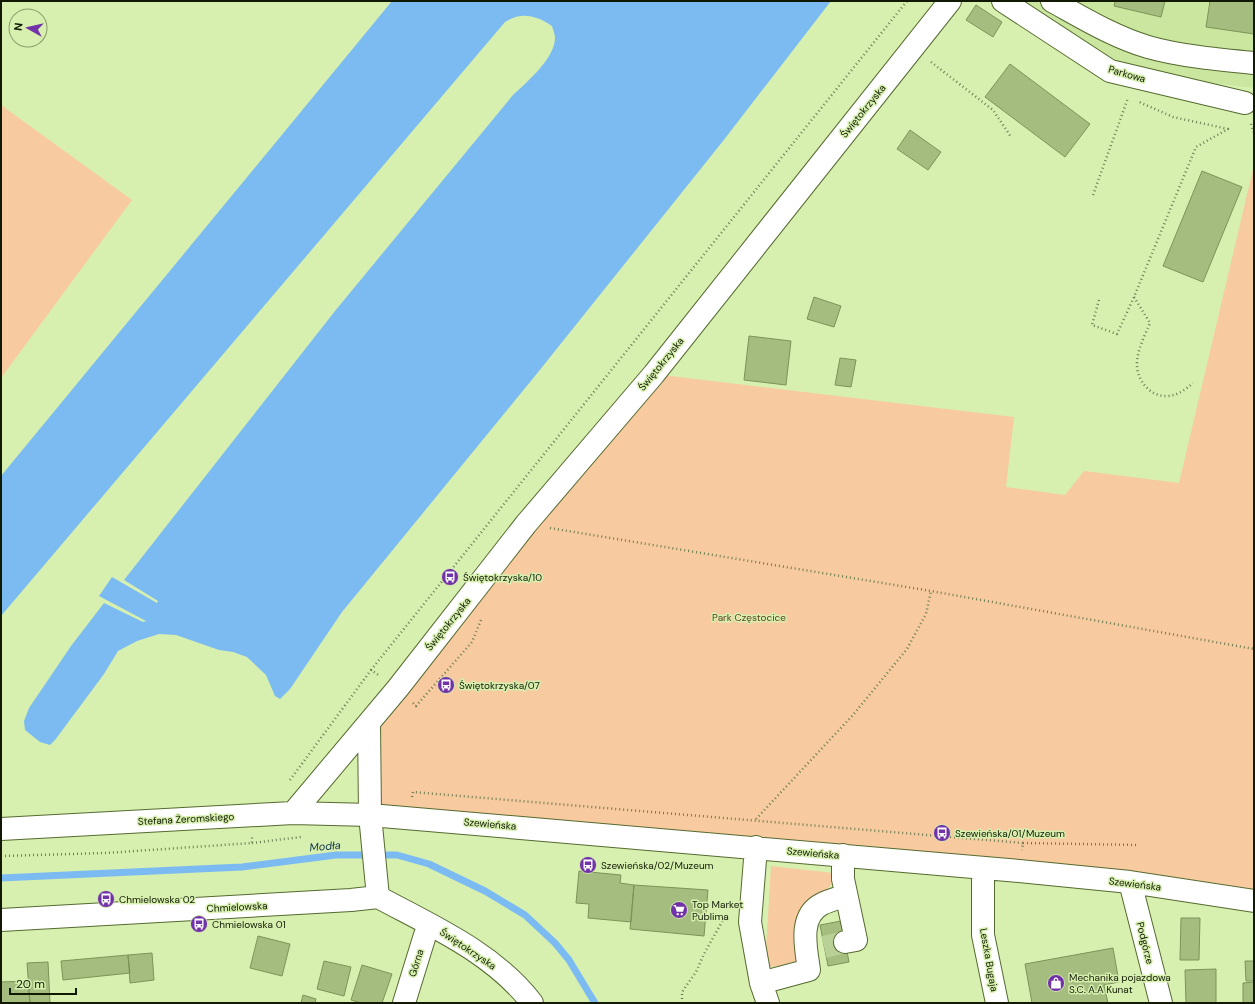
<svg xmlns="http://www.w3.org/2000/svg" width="1255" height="1004" font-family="'DM Sans',sans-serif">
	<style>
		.built { fill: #cae69f }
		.green { fill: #f7ca9f }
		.water { fill: #7bbbf2 }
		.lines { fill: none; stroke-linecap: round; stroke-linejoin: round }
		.stream { stroke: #7bbbf2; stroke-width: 7 }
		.building { fill: #a5bd7f; stroke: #7d9458 }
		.minor-tunnel { stroke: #b9d096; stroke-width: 22; stroke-dasharray: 22 11; stroke-linecap: butt }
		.minor-casing { stroke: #556a2f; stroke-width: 24 }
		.path { stroke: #6d7d53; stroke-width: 2.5; stroke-dasharray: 1 3; stroke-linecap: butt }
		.minor { stroke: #fff; stroke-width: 22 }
		.labels { text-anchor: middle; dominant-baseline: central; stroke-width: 3; stroke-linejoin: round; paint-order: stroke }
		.street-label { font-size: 10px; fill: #111902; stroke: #d7f0b0 }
		.poi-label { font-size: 10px; fill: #111902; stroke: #d7f0b0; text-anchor: start }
		.park-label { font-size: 10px; fill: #604121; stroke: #d7f0b0 }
		.water-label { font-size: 11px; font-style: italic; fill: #10334f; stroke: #d7f0b0 }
	</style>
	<rect width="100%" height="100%" fill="#d7f0b0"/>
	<path class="built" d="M1022,1H1254V88L1157,77L1123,66Z"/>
	<path class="green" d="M1,105L132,200L1,378Z
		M1254,165V901L370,815L369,725L654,374L1014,417L1006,487L1065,495L1084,471L1179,483Z
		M771,866L833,873C833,901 808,888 800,913C796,927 797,950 797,964L770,967L766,948Z"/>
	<path class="water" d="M392,1H831L723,141L535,376L342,612L290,689L280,699L275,696L266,675L247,657L233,652L219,650L176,635L159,634L137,641L118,651L104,674L55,740L50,745L40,742L25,730L24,721L29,708L71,646L104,603L143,622L146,621L99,596L112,577L157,603L158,601L124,580L335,311L513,95C527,82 555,58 555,38C555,34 553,30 552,26C537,16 522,11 505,22L1,616V476Z"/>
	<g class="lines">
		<path class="stream" d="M1,878L242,867L336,855H397L429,864L485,891L525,915L555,943L569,960L595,1003"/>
	</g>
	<path class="building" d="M1115,1H1165L1161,17L1114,6Z
		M1210,1H1254V34L1206,27Z
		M976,5L1002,22L993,37L966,20Z
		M1010,64L1090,124L1065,157L985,97Z
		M910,130L941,152L928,170L897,149Z
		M1202,171L1242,187L1203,282L1163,266Z
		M814,297L841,306L834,327L807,319Z
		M749,336L791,341L786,385L744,380Z
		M840,358L856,360L851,387L835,385Z
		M579,871L621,875L620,883L634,885L631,922L588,918L589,904L576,903Z
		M634,885L708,890L704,936L630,929Z
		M1181,918H1200L1199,960H1180Z
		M841,921L849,962L828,966L820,925Z
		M258,936L290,944L282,976L250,968Z
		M1113,948L1119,982L1104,985L1108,1003H1032L1025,964Z
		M152,953L154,980L130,983L128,955Z
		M128,955L130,973L63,980L61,961Z
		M324,961L351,967L344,996L317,989Z
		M1245,961H1254V981H1246Z
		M48,962L50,1003H30L27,963Z
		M362,965L392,974L382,1003H361L351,1000Z
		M1216,969V1003H1186L1185,970Z
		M28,981L30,1003H1V982Z
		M1254,982V1003H1243V983Z
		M303,995L316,999L315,1003H301Z"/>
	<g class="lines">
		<path class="minor-tunnel" d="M824,947L845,942"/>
		<g class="minor-casing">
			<path id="minor" d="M1003,1L1110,71L1245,103
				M1052,1C1083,18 1114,37 1148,47C1179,56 1222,60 1254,63
				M369,724L370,815L378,897
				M293,813L398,688L526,524L654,374L950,1
				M1,829L293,813L370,815L1019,871L1130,882L1254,901
				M756,847L750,922L761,983L768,1003
				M843,855V879L856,940L845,942
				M983,869V935L997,1003
				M1130,882L1161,1003
				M378,897C432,926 494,953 532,1003
				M1,920L351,900L378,897
				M761,983L809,970C806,948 798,916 822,904C830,900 839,898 846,895
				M404,1003L425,935L431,925"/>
		</g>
		<path class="path" d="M931,62L993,110L1011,137
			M1251,124L1254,133
			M1093,195L1128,98
			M1134,297L1150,323C1145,335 1138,348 1137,362C1136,378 1148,396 1166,396C1177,396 1185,390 1193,383
			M1099,300L1092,325L1117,334L1134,297L1196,147L1228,129L1173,117L1137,101
			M550,528L931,591L1254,649
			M371,670L907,1
			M413,703L416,706L472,642L481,620
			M290,780L371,670L380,676
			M412,797L413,792L1023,843L1022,850
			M756,819L853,715L907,649L926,614L931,591
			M252,843L301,837
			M1023,843L1138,845
			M1,856L106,853L252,843V837
			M682,1003V992L696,972L704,954L723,920"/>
		<use href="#minor" class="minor"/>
	</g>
	<defs>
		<g id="bus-disc" transform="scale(0.9)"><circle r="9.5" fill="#7333a8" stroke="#d7f0b0"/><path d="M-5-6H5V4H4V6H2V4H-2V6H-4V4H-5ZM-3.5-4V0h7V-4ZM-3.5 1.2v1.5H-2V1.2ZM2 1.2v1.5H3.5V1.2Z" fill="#fff"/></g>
		<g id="supermarket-disc" transform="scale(0.9)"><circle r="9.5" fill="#7333a8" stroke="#d7f0b0"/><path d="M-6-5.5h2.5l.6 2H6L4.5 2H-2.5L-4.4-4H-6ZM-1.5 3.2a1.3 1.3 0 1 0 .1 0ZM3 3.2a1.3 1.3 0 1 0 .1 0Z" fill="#fff"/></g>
		<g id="shop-disc" transform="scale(0.9)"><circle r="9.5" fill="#7333a8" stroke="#d7f0b0"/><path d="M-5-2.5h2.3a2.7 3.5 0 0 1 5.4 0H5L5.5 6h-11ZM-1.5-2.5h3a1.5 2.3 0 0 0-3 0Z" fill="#fff"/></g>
	</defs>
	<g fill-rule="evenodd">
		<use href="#bus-disc" x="450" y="577"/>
		<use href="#bus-disc" x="446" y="685"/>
		<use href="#bus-disc" x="942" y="833"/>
		<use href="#bus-disc" x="588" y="865"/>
		<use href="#bus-disc" x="106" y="899"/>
		<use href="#supermarket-disc" x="679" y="910"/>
		<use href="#bus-disc" x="199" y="924"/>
		<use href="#shop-disc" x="1056" y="983"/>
	</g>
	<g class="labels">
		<g class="street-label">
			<text transform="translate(1127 74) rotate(16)">Parkowa</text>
			<text transform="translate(863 111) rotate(-51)">Świętokrzyska</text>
			<text transform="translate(661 364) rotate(-51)">Świętokrzyska</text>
			<text transform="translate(448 624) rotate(-51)">Świętokrzyska</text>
			<text transform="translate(186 819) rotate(-3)">Stefana Żeromskiego</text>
			<text transform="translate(490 824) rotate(5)">Szewieńska</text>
			<text transform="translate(813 853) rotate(5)">Szewieńska</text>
			<text transform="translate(1135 884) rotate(7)">Szewieńska</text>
			<text transform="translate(237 907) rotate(-3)">Chmielowska</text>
			<text transform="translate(1145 943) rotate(76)">Podgórze</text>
			<text transform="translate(468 949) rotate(34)">Świętokrzyska</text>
			<text transform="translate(989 960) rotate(80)">Leszka Bugaja</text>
			<text transform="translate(416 963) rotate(-73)">Górna</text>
		</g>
		<g class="poi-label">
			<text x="463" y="577">Świętokrzyska/10</text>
			<text x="459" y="685">Świętokrzyska/07</text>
			<text x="955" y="833">Szewieńska/01/Muzeum</text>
			<text x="601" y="865">Szewieńska/02/Muzeum</text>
			<text x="119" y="899">Chmielowska 02</text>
			<text x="692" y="904">Top Market<tspan x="692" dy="12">Publima</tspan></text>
			<text x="212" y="924">Chmielowska 01</text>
			<text x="1069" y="977">Mechanika pojazdowa<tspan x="1069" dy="12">S.C. A.A Kunat</tspan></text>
		</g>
		<g class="park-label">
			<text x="749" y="617">Park Częstocice</text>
		</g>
		<g class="water-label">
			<text transform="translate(325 846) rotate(-5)">Modła</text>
		</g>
	</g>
	<rect width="1255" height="1004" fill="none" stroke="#111902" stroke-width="4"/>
	<g transform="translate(28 28) rotate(278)"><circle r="19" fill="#d7f0b0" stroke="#889a6a"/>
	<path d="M0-3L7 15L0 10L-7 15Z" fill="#7333a8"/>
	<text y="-6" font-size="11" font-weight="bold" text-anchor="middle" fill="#111902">N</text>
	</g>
	<path d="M10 988v6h66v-6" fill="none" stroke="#111902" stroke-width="2"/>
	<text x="16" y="988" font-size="12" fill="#111902" stroke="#d7f0b0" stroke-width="3" paint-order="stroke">20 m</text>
</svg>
